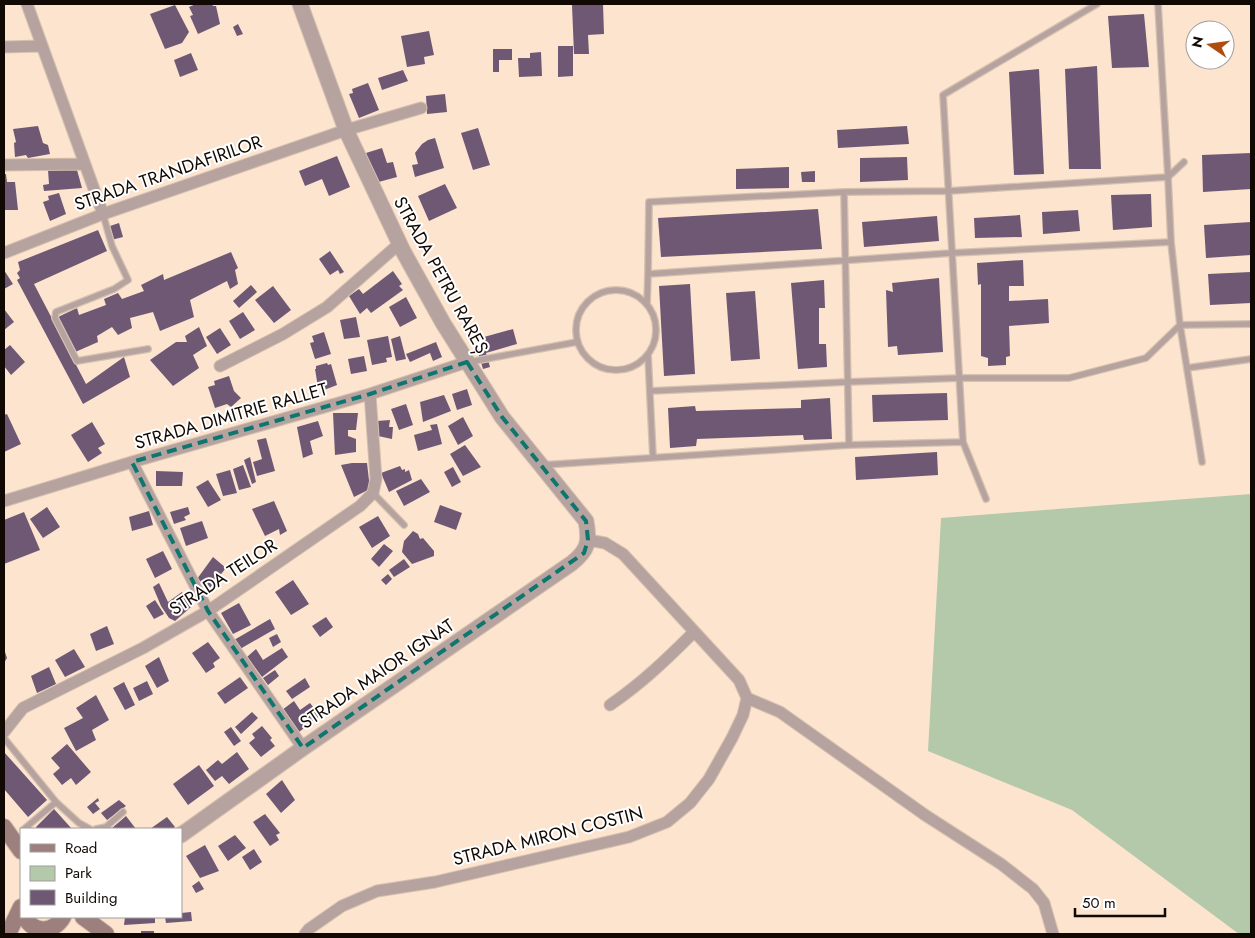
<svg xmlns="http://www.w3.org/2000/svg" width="1255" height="938" font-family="Jost,sans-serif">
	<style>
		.green { fill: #b4c8aa }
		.building { fill: #6e5874 }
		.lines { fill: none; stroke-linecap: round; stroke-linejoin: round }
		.service-casing { stroke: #d6c1af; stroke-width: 8 }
		.minor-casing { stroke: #d6c1af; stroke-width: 13 }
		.tertiary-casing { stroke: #d6c1af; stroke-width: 17 }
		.secondary-casing { stroke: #d6c1af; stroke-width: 18 }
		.service { stroke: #b6a3a0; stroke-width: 5.5 }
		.minor { stroke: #b6a3a0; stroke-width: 11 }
		.tertiary { stroke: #b6a3a0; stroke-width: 15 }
		.secondary { stroke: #9d807d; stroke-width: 16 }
		.marked { fill: none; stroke: #0f766e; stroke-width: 4; stroke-dasharray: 10 6; stroke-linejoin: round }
		.labels { text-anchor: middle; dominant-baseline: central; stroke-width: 4; stroke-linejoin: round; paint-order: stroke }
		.street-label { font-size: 18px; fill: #110a04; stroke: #fff }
	</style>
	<rect width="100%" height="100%" fill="#fce4cf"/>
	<path class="green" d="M1251,494V934H1239L1072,810L928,751L941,518Z"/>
	<path class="building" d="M196,4H212L213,6H216L220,24L198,34L190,16L193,15L189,7Z
		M603,4L604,34L588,35L589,54H574L572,5Z
		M175,5L189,32L182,43L165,49L150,14Z
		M1144,14L1149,67L1112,68L1108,16Z
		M238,24L243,34L237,36L233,27Z
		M429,31L434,55L424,57L425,64L407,67L401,36Z
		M558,46H573V76L558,77Z
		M493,49H512V60H499V72H493Z
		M541,52L542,76L519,77L518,58H530V53Z
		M191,53L198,70L180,77L174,60Z
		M1097,66L1101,169H1069L1065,69Z
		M1039,69L1044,174L1014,175L1009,72Z
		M403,70L408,81L382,90L378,78Z
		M368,83L379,110L359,118L349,94L353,93L352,89Z
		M445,94L447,112L427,114L426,96Z
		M38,126L43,143L48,145L50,154L28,158L26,155L15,157L14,143L16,142L13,129Z
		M907,126L909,144L838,148L837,130Z
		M478,128L490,165L473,170L461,133Z
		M435,138L444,168L415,177L412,165L418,164L415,153L422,144L428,140Z
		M382,148L387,163L393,162L397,177L375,183L366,153Z
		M1251,153V189L1203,192L1202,155Z
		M337,156L350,187L329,196L322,179L305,186L299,171Z
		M907,157L908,180L860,182V158Z
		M789,167V188L736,189V169Z
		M48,170H77L82,188L44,191L43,185L49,184Z
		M815,171V182H802L801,172Z
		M4,174H6L7,182H15L18,210H4Z
		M445,184L457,208L429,221L418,196Z
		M59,193L66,214L50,221L43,202L49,200L48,196Z
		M1151,194L1152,227L1113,230L1111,195Z
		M818,209L822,249L661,257L658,218Z
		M1078,210L1080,231L1043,234L1042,212Z
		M1020,215L1022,237L975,238L974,218Z
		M937,216L939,241L864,247L862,222Z
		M1251,222V255L1206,258L1204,225Z
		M119,223L123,237L111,240L107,227Z
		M98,230L107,251L34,284L86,384L124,357L130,377L83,404L17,280L20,278L17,273L20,270L18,262Z
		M330,251L344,272L340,274L338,270L330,275L319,259Z
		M231,252L238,268L235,270L238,284L230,289L227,281L190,300L194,317L160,331L153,312L130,318L132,328L118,335L112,327L97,336L98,342L73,353L58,317L77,308L79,315L106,305L104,299L118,293L122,299L144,291L141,285L163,274L164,280Z
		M1023,260L1024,286H1009V301L1048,299L1049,323L1009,326L1010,356L1006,357V365L988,366V358L981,356V284L978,285L977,263Z
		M4,270L13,284L4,289Z
		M393,271L402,284L399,286L403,290L371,313L367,308L360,314L349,296L359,289L363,294Z
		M1251,272V303L1210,305L1208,274Z
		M939,278L943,352L898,355L897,346L888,347L886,290L893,292L892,283Z
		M824,280L825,308H819V344H826L827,367L798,369L791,283Z
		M690,284L695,374L664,376L659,286Z
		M251,285L257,292L239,308L233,301Z
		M273,286L291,310L274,323L255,300Z
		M755,291L760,359L731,361L726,293Z
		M406,297L417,318L400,327L389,307Z
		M4,309L14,322L4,330Z
		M243,312L255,330L240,339L229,321Z
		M356,317L360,337L344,339L340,320Z
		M199,327L207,346L193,355L199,368L173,386L150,360L176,342H187L185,336Z
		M220,328L231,345L217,354L206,337Z
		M513,329L517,344L486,353L490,367L483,369L477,349L487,346L484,337Z
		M324,332L331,354L315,359L310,343L314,342L312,336Z
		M388,336L392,357L386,358L387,362L372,365L367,340Z
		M400,336L406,359L396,361L391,339Z
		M436,342L442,357L433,361L430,353L410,362L406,354Z
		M10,345L25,362L11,375L4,366V350Z
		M364,356L367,371L351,374L348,359Z
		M327,363L328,365L331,364L337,385L324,390L323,386L318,387L315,369H316V366Z
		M229,376L234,391L241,398L231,407L227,404L215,408L208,387L215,385L214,381Z
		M467,389L472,405L457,410L452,394Z
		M947,393L948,420L873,422L872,395Z
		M444,395L451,411L423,422L420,402Z
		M830,398L832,439L804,440L803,435L697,439L696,446L670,448L668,408L695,406L696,411L801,408V400Z
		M406,404L413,425L399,430L391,409Z
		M333,413H358L356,430H348V436L356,439V452L335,455Z
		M7,414L21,444L4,452V415Z
		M463,417L473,436L458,445L448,426Z
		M390,420L389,427H393L392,439L378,436L377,421Z
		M318,421L323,436L310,441L313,454L303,458L297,427Z
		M92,422L105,444L98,448L102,453L88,462L71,435Z
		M437,424L442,444L418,451L414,435L432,430L430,425Z
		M266,438L275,471L257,476L253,462L262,459L257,440Z
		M465,445L481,467L463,476L450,454Z
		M937,452L938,475L856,480L855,457Z
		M250,457L256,482L252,484L244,460Z
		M352,463H367L370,489L354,497L341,465Z
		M243,465L251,487L239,490L233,469Z
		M400,466L402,470L405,469V472L409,470L412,480L389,492L381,473Z
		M453,467L461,482L452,487L444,472Z
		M230,470L237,493L223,496L216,474Z
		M156,471L183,472L182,486H156Z
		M421,479L430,492L404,506L396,491Z
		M208,480L221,500L208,507L196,487Z
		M274,501L287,531L280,535L279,529L265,536L252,509Z
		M440,505L462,513L456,530L434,522Z
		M47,507L60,527L43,538L30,519Z
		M188,507L190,514L184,517L186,520L174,524L170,512Z
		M149,511L153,525L132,531L129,517Z
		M24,512L40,550L4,564V520Z
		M378,516L390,536L372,548L359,527Z
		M202,521L208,538L186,546L180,528Z
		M413,531L418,534L420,539L423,538L434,551V556L412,564L402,552L404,541Z
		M384,544L393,551L379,567L371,559Z
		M163,551L172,569L155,578L146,559Z
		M213,557L226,568L209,589L197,579Z
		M404,559L410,567L394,577L389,570Z
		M388,574L392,579L386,585L381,580Z
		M293,580L309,604L291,615L275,592Z
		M159,583L168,602L182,592L191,607L175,621L169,618L161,606L153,587Z
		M155,600L164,614L154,619L146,606Z
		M239,603L251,625L233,634L221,613Z
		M326,617L333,627L320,637L312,626Z
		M270,619L275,629L240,649L234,640Z
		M107,626L114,644L96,651L90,634Z
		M277,634L281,642L273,647L269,638Z
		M208,642L220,658L213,663L215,667L206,673L192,653Z
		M282,648L288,657L262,677L247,657L256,649L263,660Z
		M4,649L7,658L4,663Z
		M74,649L85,667L65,677L55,660Z
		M159,657L169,681L157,688L145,666Z
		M49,667L56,684L37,693L31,676Z
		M275,670L279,676L268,685L263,678Z
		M240,677L248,688L225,704L217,693Z
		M305,678L310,687L292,699L286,691Z
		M147,681L153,694L139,701L133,688Z
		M124,682L135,705L125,710L113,688Z
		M96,695L109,720L92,730L96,740L76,751L64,728L83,718L76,708Z
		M294,701L300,710L310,703L320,716L299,732L282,710Z
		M252,712L258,718L241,734L235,727Z
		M262,726L272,738L270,740L275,746L261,757L249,743L255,738L252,734Z
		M231,727L241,741L234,746L224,732Z
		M67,744L91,772L76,785L71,778L62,785L53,774L60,768L51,758Z
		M4,752L47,800L28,817L4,789Z
		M237,752L249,769L229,784L222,776L215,781L206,770L218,760L222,764Z
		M199,765L214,786L188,805L173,784Z
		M282,780L295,800L281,813L266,794Z
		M98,798L99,801L95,803L100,809L93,814L87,807Z
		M119,800L126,806L107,820L101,813Z
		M54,809L72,829H37L36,827Z
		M265,814L280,833L276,835L279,840L270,846L253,822Z
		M126,816L136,829H111Z
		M167,817L175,827L172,829H150Z
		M235,835L246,848L228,861L218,846Z
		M205,845L219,871L200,878L186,856Z
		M254,849L262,862L250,870L242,857Z
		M199,881L204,889L196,893L192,886Z
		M191,912L192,921L166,923L165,917H181V913Z
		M125,917H155V923L124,925Z
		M141,931H154V934H141Z"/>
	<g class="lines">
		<g class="service-casing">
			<path id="service" d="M1158,4L1168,177L1171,242L1180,325L1202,462
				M844,192L849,445
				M103,214L112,246L128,280L114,289L56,312L55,318L77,361L148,349
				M648,274L649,202L844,192L949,191L1168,177L1184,162
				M576 330a40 40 0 1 1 80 0a40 40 0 1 1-80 0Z
				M647,304L648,274L952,253L1171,242
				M648,355L653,457
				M469,362L577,342
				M1187,368L1251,359
				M650,391L847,382L960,378H1069L1146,358L1180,325L1251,324
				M543,465L849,445L963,442
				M373,493L404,525
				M986,499L963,442L943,95L1097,4
				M4,738L56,802
				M24,829L56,802L79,823L90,829
				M96,829L106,827L123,812"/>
		</g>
		<g class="minor-casing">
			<path id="minor" d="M27,4L103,214
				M4,47L42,46
				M4,165L85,164
				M4,253L103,214L346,130L421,108
				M220,366L283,334L327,307L399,244
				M132,462L208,611L303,748
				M4,501L132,462L370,394L467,362
				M747,698L780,712L925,815L1001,864L1033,889L1044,903L1053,934
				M610,705C642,683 667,659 694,632
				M4,732L23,708L143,648L208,611L360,506L373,493L376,479L370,394
				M305,934L309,929L342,906L377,891L435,882L629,837L667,822L690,803L709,779L732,738L743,715L747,698L739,680L623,554L605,543L588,540"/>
		</g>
		<g class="tertiary-casing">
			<path id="tertiary" d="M181,835L303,748L572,563C588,550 590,542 586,521L502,417L443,323L403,251L346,130L300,4"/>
		</g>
		<g class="secondary-casing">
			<path id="secondary" d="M4,827L21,851
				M25,917C33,934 54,933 63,917
				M83,917L106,934
				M8,934L21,907"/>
		</g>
		<use href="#service" class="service"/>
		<use href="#minor" class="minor"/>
		<use href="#tertiary" class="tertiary"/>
		<use href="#secondary" class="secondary"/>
	</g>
	<path class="marked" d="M467,362L502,417L586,521L588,540L584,553L303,748L208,611L132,462L370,394Z"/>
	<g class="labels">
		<g class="street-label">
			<text transform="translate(168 173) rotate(-19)">STRADA TRANDAFIRILOR</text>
			<text transform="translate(441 275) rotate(61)">STRADA PETRU RAREȘ</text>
			<text transform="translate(231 416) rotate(-16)">STRADA DIMITRIE RALLET</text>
			<text transform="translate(223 577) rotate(-33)">STRADA TEILOR</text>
			<text transform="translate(377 674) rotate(-34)">STRADA MAIOR IGNAT</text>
			<text transform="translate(548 836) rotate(-14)">STRADA MIRON COSTIN</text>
		</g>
	</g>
	<rect width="1255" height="938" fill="none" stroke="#110a04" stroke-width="10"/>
	<rect x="20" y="828" width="162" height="90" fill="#ffffff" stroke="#a09d9b"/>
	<rect x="30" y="844" width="25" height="8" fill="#9d807d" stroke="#a09d9b"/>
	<text x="65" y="853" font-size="15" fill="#110a04">Road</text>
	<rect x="30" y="866" width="25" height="15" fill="#b4c8aa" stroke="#a09d9b"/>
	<text x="65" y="878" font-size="15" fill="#110a04">Park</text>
	<rect x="30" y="890" width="25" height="15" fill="#6e5874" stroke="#a09d9b"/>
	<text x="65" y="903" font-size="15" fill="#110a04">Building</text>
	<g transform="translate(1210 45) rotate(283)"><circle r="24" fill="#ffffff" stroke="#a09d9b"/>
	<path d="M0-4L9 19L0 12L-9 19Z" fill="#af4d10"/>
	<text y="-8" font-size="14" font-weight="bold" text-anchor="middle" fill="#110a04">N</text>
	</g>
	<path d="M1075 908v8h90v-8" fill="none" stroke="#110a04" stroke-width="2.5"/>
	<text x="1082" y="908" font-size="15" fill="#110a04" stroke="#ffffff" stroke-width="4" paint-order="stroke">50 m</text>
</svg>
